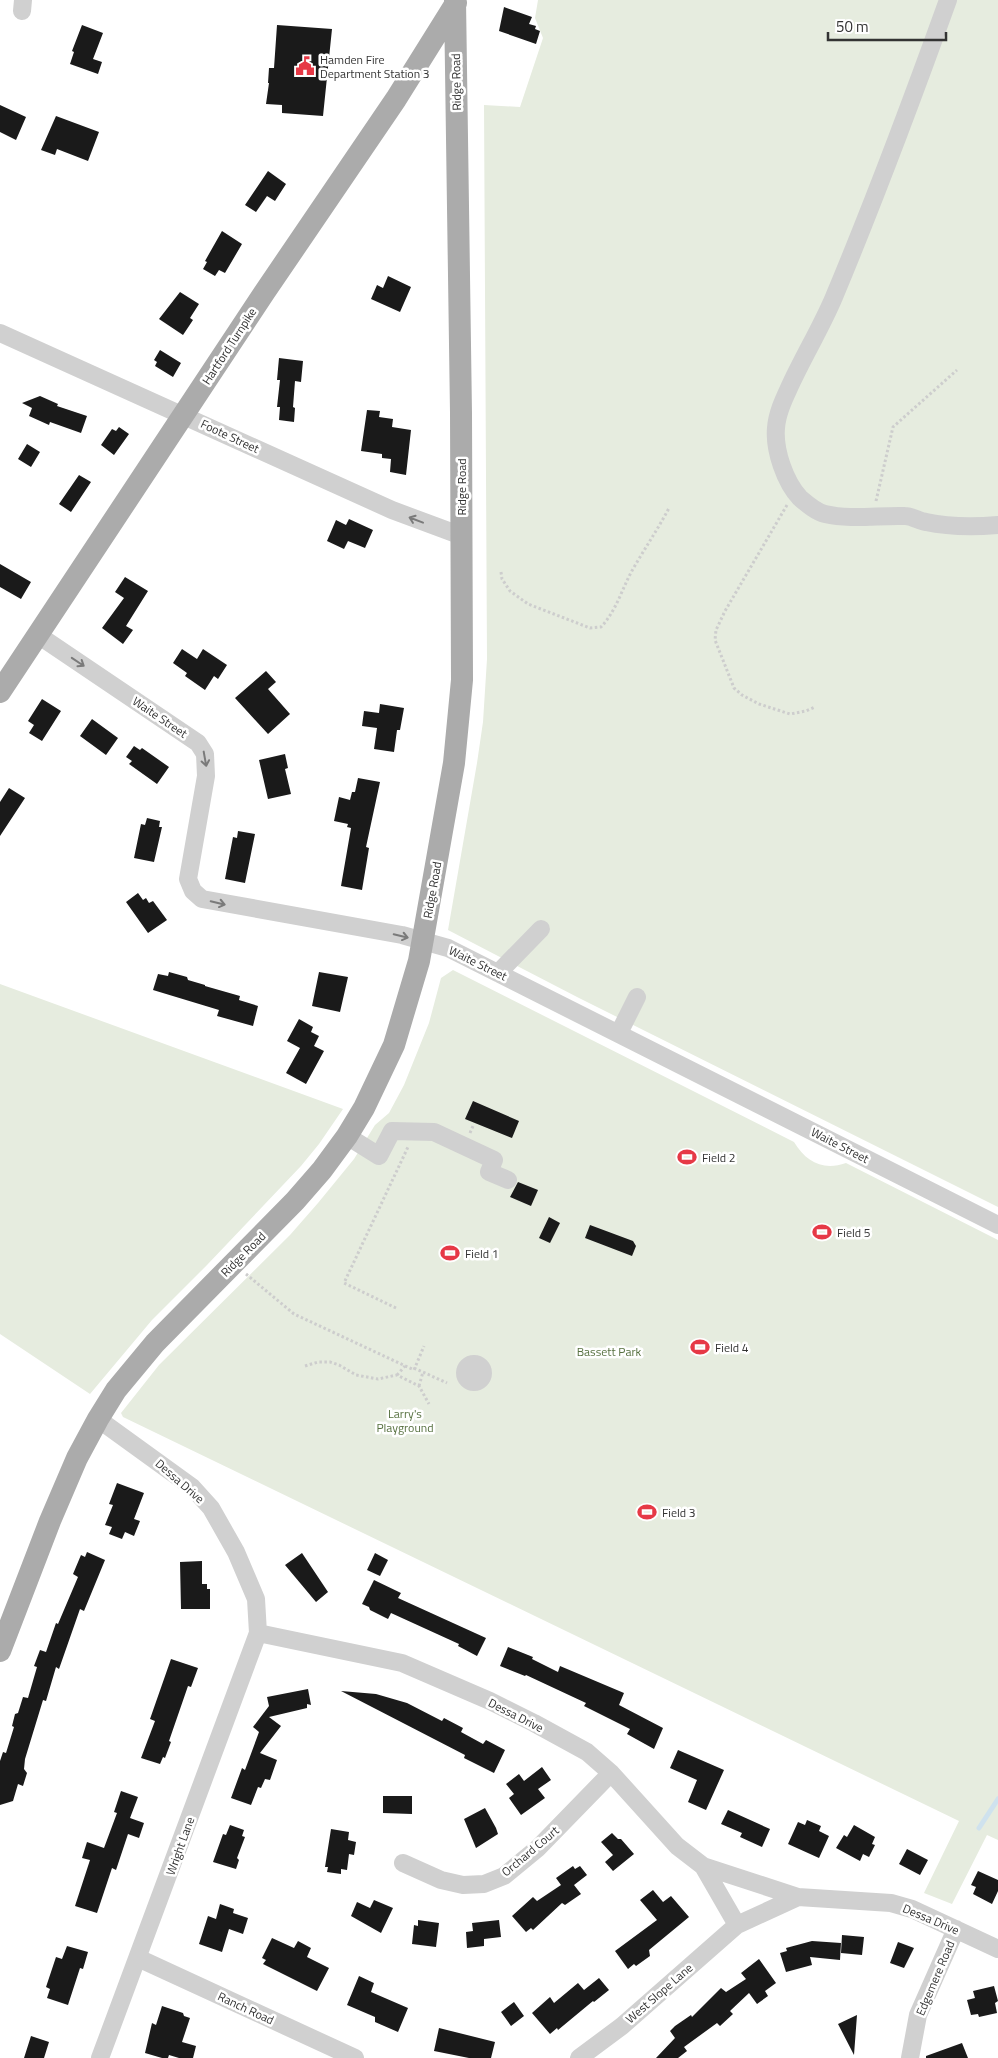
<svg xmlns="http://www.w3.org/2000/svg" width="998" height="2058" font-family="'Titillium Web',sans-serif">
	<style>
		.green { fill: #e6ecdf }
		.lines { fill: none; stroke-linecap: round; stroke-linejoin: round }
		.stream { stroke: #cfe2ee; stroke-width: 5 }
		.building { fill: #1a1a1a }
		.path { stroke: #cdcdcd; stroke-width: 3; stroke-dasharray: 2.5 2.5; stroke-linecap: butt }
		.minor { stroke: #d0d0d0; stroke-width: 18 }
		.major { stroke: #ababab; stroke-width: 22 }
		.oneway { stroke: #7a7a7a }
		.labels { text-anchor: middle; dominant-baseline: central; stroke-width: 5; stroke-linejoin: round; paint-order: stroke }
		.poi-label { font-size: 12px; fill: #333; stroke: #fff; text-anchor: start }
		.street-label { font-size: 12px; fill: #333; stroke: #fff }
		.park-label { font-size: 12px; fill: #56703f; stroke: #fff }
	</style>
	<rect width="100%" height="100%" fill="#fff"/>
	<path class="green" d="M538,0H998V1207L579,998L448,930L477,763L483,722L487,659L484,105L520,107L543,38L535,18Z
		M453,970L794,1142C806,1162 823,1171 846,1163L998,1240V1840L987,1835L952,1904L924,1893L959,1821L123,1417L121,1413L159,1365L290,1235L318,1203L354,1159L375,1125L389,1113L404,1085L429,1023L441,978Z
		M0,984L343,1109L319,1144L301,1166L207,1265L152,1320L90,1394L0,1334Z"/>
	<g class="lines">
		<path class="stream" d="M979,1828L998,1799"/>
	</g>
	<path class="building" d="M504,7L532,17L529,24L536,26L535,29L540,31L536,44L499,31Z
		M82,25L103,33L93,59L102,62L98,74L70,64L74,52L72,51Z
		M277,25L332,29L323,116L282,113V105L266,104L269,83H268L269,68H274Z
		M0,105L26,117L16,140L0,132Z
		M56,116L99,132L88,161L57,149L55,155L41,150Z
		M268,171L286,184L275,201L267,196L256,212L245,205Z
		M222,231L242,244L225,273L219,270L215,276L203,269L207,262L205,261Z
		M388,276L411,287L400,312L371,299L377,285L383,288Z
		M180,292L199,304L190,318L193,320L183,335L159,319Z
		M160,350L181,363L173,377L155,366L157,362L154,360Z
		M279,358L303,361L301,382L295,381L293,407L295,408L294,422L279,420L280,407H277L280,380H277Z
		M40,396L58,404L57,406L87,416L81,433L50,422L49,425L29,416L32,408L22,403Z
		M367,410L380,411L379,417L393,419L392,427L411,430L406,475L390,472L391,459L382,458V454L361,451Z
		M119,427L129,434L114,455L101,445L112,429L116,431Z
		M27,444L40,452L31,467L18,459Z
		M79,475L91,482L71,512L59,504Z
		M349,519L373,530L365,548L348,541L344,549L327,541L336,520L346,525Z
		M0,564L31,582L21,599L0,587Z
		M125,577L148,591L126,626L133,630L123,644L102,628L124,598L115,592Z
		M182,649L197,659L203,649L227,665L218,679L214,676L205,690L185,676L187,673L173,663Z
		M266,671L276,682L268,689L290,714L268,734L235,698Z
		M42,699L61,711L42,741L29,733L34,725L28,721Z
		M380,704L404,708L400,730H397L394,752L374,749L377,728L362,726L364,711L379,713Z
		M92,719L118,738L106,755L80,736Z
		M134,746L140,750L142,748L169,767L157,784L129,764L132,761L126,757Z
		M285,754L288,768L285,769L291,794L268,799L259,760Z
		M358,778L380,782L366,847L369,848L362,890L341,886L351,828L347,827L348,824L334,821L339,797L350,800L352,792H355Z
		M9,788L25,798L0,836V802Z
		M147,818L160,821L159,827H162L154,862L134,858L141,824L145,825Z
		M238,831L255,834L245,883L225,879L233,837L237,838Z
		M138,893L143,900L146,898L149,903L153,901L167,920L148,933L126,902Z
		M169,972L187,977L188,980L205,985V986L240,996L239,1000L258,1006L253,1026L217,1016L219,1010L153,990L158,974L168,976Z
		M319,972L348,977L340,1012L312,1006Z
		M299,1019L313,1027L311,1032L319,1036L314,1046L324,1051L306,1084L286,1073L300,1048L287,1041Z
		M473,1101L519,1121L512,1138L465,1119Z
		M518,1182L538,1190L531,1206L510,1197Z
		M549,1217L560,1223L550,1243L539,1238Z
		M590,1225L633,1241L636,1246L632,1256L585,1238Z
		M117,1483L144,1493L134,1519L140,1521L134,1536L125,1532L122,1539L109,1534L112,1527L105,1525L113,1505L109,1504Z
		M87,1552L105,1560L84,1611L80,1609L59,1669L56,1667L46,1701L43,1700L25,1759L24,1769L27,1773L23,1786L18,1784L13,1801L0,1805V1761L3,1752L6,1753L14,1727L12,1726L15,1714L18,1713L23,1697L28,1698L37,1667L34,1666L40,1650L46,1652L56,1623L58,1624L78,1577L73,1574L81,1555L85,1557Z
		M302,1553L328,1592L316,1602L285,1565Z
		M375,1553L388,1560L380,1576L367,1570Z
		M202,1561V1584H207V1589H210V1609H181L180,1562Z
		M374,1580L401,1593L398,1598L486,1638L477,1656L458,1646L459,1644L391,1613L388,1619L370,1610L369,1607L362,1604Z
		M508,1647L533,1657L532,1659L558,1672L560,1666L624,1693L619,1705L663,1728L654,1749L627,1734L630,1729L584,1706L586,1703L526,1675L525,1676L500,1666Z
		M171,1659L198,1668L191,1687L188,1686L169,1741L171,1742L165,1758L163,1757L160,1764L141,1758L155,1721L150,1719Z
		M308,1689L311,1705L307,1704V1708L269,1717L281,1726L260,1753L277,1760L270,1780L265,1779L261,1788L258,1787L251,1805L231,1798L242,1768L245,1770L259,1732L253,1727L269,1706L267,1697Z
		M341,1691L376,1694L407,1703L442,1721L444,1718L463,1728L461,1732L483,1744L486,1740L505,1750L494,1773L464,1758L465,1755Z
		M678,1750L724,1770L706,1810L688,1802L697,1780L670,1768Z
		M542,1767L551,1780L538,1789L545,1798L521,1815L509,1798L514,1794L506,1784L519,1774L524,1781Z
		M121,1791L138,1797L130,1818L144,1823L139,1838L128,1834L116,1870L112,1868L97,1913L75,1906L90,1860L82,1858L87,1842L104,1848L117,1813L114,1812Z
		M383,1796H412V1814L383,1813Z
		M485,1808L496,1828L498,1834L476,1848L464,1819Z
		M728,1810L770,1829L762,1847L740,1837L742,1833L721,1824Z
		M807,1820L821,1826L819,1831L829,1836L819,1858L788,1844L798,1822L805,1825Z
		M230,1825L244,1830L242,1836L245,1837L237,1858L239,1860L236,1869L213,1862L223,1834L226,1835Z
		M854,1825L875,1837L872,1844L875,1845L869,1857L863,1854L860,1861L836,1848L844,1835L847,1837Z
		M331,1829L349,1832L348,1840L356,1842L354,1855L349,1854L347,1870L341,1869V1874L327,1872L328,1867H325Z
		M612,1833L618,1839H621L634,1854L613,1871L605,1862L613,1855L601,1842Z
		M907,1849L928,1860L920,1875L899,1864Z
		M573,1866L575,1869L580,1866L587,1875L574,1885L581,1894L565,1905L562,1903L533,1930L531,1928L526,1932L512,1916L533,1897L537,1901L561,1885L556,1878Z
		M978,1871L998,1880V1891L992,1904L973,1894L976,1887L971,1885Z
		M653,1890L663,1902L671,1896L689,1917L649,1950L650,1956L636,1966L634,1964L628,1969L615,1951L657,1920L640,1900Z
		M374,1900L393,1908L381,1933L351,1916L357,1902L370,1908Z
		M220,1904L234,1909L233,1913L248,1918L243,1934L229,1929L222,1952L199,1944L208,1916L216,1919Z
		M418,1920L439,1923L436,1947L412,1944L414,1925L418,1926Z
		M499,1920L501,1937L484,1939V1946L467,1948L466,1932L473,1931L472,1923Z
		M842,1935L864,1937L862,1955L841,1953Z
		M272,1938L294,1948L298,1941L311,1948L307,1957L329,1968L317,1991L263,1964L266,1960L262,1958Z
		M812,1941L841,1943L840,1960L810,1957L812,1965L786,1972L780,1953L787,1951L786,1948Z
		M898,1942L914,1948L904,1968L890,1963Z
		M67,1946L88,1952L83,1969L80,1968L68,2005L47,1998L50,1989L46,1987L56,1957L62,1959Z
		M759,1959L776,1983L765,1991L768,1996L757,2004L749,1993L730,2011L733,2014L720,2026L717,2023L684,2047L687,2051L678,2058H656L675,2038L670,2031L675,2026L691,2015L692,2017L721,1988L726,1992L746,1979L741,1973Z
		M359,1976L374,1983L371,1992L408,2008L398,2032L375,2022V2017L347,2005Z
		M599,1978L609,1990L594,2002L593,2001L558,2030L557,2028L550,2034L532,2013L550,1997L554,2003L578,1983L584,1990Z
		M994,1986L998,2001L995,2003L997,2013L979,2017L978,2014L971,2015L967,2000L975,1998L973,1991Z
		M514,2002L524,2016L511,2026L501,2012Z
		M162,2006L183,2013L184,2016L190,2018L182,2042L196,2046L193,2058H179L169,2055L168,2058H162L145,2053L152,2023L156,2025Z
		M857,2015L854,2055L838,2024Z
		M439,2028L495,2042L491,2058H469L434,2051Z
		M31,2036L49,2042L44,2058H24Z
		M962,2043L968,2058H926V2056Z"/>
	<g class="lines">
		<path class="path" d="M876,501L893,427L957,370
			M787,505L725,611L716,630L715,640L734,688L742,695L759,704L790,714L806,711L815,707
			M501,572L502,579L510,591L528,604L590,628L601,627C617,610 622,588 633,569C645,548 658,529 669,508
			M470,1133L473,1126
			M246,1274L294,1314L414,1370L424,1346
			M396,1308L344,1283L408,1147
			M305,1366L318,1362H330L339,1365L356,1375L378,1379L397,1375L419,1386L429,1404
			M414,1368L447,1383
			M397,1375L405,1366
			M419,1386L423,1372"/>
		<path class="minor" d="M948,0C912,100 875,199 834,297C821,328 803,357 789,388C783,401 777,414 776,428C774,450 785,482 800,498C807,504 816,512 825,514C851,520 879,515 905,516C912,516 919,521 926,522C949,527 975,527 998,525
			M22,11L23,0
			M0,333L392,510L462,536
			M38,635L198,743L205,754L206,776L188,879L193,891L202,899L402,935L448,948L998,1225
			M498,973L541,929
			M619,1033L637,997
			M347,1136L379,1156L392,1131L434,1132L494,1160L489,1172L508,1180
			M465 1373a9 9 0 1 1 18 0a9 9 0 1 1-18 0Z
			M98,1419L192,1487L211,1508L236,1552L256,1599L258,1633L402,1663L490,1701L534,1723L587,1752L611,1773L677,1846L703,1866L798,1897L891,1903L912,1909L998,1949
			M403,1863L441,1880L463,1885L484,1884L504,1876L538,1848L611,1773
			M703,1866L737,1925
			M138,1958L355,2058
			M100,2058L258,1633
			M579,2058L622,2026L737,1925L798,1897
			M910,2058L918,2015L956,1929"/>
		<path class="major" d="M0,692L264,293L396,99L456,3
			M0,1651L50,1521L77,1458L98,1419L116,1390L155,1343L295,1201L322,1170L347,1136L364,1108L394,1045L419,961L454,763L462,680L461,413L455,0"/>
	</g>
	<defs><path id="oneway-shaft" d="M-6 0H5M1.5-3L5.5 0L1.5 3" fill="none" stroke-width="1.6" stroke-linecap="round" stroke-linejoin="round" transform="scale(1.25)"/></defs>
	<g class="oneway">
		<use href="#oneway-shaft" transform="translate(416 520) rotate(-159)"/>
		<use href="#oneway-shaft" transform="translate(78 662) rotate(34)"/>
		<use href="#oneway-shaft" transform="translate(205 759) rotate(80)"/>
		<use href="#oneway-shaft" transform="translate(218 903) rotate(13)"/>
		<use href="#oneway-shaft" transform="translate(401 936) rotate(13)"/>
	</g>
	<defs>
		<g id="civic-bare" transform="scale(1.5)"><path d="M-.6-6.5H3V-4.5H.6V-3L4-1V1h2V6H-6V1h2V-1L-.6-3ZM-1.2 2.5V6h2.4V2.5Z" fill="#e63946" stroke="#fff" stroke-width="2.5" paint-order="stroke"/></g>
		<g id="stadium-bare" transform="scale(1.5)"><path d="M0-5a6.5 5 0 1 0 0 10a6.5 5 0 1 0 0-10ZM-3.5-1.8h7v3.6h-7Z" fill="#e63946" stroke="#fff" stroke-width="2.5" paint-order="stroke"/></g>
	</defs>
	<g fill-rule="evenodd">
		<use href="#civic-bare" x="305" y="66"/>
		<use href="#stadium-bare" x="687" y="1157"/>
		<use href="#stadium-bare" x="822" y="1232"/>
		<use href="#stadium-bare" x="450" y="1253"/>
		<use href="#stadium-bare" x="700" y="1347"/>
		<use href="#stadium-bare" x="647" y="1512"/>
	</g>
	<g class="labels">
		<g class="poi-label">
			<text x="320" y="59">Hamden Fire<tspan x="320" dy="14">Department Station 3</tspan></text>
			<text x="702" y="1157">Field 2</text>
			<text x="837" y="1232">Field 5</text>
			<text x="465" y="1253">Field 1</text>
			<text x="715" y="1347">Field 4</text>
			<text x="662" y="1512">Field 3</text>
		</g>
		<g class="street-label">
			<text transform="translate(456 82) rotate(-91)">Ridge Road</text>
			<text transform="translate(229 346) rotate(-57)">Hartford Turnpike</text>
			<text transform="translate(230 436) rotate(25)">Foote Street</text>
			<text transform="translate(461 487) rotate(-90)">Ridge Road</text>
			<text transform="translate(160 717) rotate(34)">Waite Street</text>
			<text transform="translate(432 890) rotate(-80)">Ridge Road</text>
			<text transform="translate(478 963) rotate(26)">Waite Street</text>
			<text transform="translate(840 1145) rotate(27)">Waite Street</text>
			<text transform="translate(243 1254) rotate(-45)">Ridge Road</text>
			<text transform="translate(180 1481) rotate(41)">Dessa Drive</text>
			<text transform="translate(516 1715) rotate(27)">Dessa Drive</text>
			<text transform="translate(180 1846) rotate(-70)">Wright Lane</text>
			<text transform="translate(530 1851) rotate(-40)">Orchard Court</text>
			<text transform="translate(931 1919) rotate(23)">Dessa Drive</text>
			<text transform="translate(935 1978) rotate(-67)">Edgemere Road</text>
			<text transform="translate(659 1993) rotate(-41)">West Slope Lane</text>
			<text transform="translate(246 2008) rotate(25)">Ranch Road</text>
		</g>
		<g class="park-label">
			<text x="609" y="1351">Bassett Park</text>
			<text x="405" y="1413">Larry's<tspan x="405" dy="14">Playground</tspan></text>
		</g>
	</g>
	<path d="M828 32v8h118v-8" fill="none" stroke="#333333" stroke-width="2.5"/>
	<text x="836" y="32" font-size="15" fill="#333333" stroke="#ffffff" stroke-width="4" paint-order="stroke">50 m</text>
</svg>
